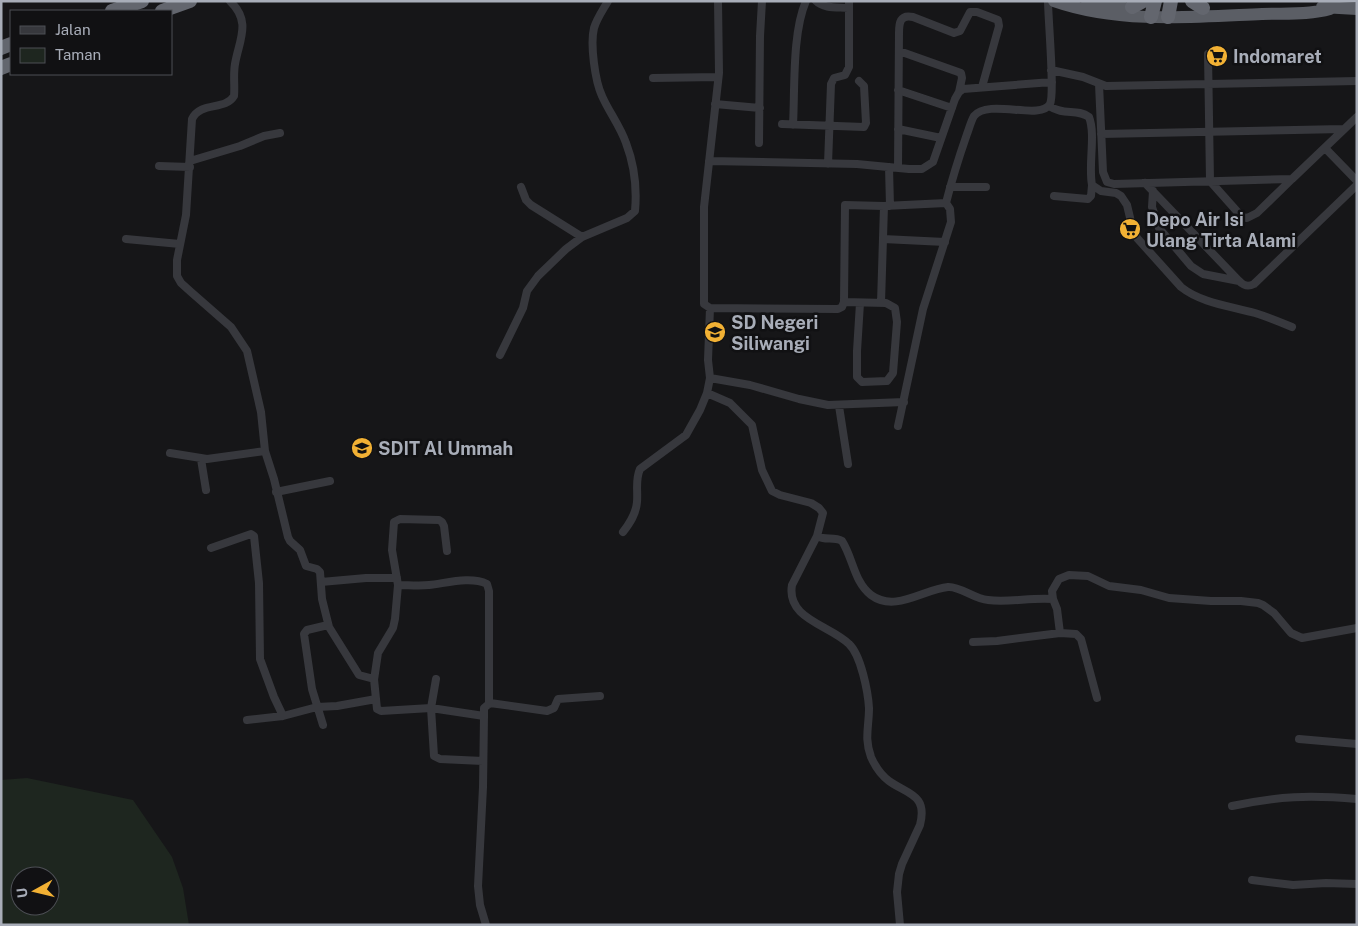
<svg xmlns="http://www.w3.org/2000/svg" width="1358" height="926" font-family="'Public Sans',sans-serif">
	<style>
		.green { fill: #1e261f; fill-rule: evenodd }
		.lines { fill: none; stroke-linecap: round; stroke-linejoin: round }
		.minor { stroke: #37383d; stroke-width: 8 }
		.trunk { stroke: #5b5e65; stroke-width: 12 }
		.motorway { stroke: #63666e; stroke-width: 14 }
		.labels { text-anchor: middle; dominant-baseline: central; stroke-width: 5; stroke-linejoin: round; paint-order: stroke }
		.poi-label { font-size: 18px; font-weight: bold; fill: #a8adb8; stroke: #111113; text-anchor: start }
	</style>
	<rect width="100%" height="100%" fill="#161618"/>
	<path class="green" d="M27,778L133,800L172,857L183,888L189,925H1V780ZM20,876H50V906H20Z"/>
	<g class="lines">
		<path class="minor" d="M230,1C252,22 239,40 235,64C233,75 235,86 234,96C225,111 201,101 192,119L186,215L177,260V276L181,283L191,292L231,327L247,351L261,412L265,451L274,479L288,537L290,541L300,550L306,566L317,569L320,572L322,599L329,627L359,675L374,679L377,709L381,711L431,708L484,716L483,787L478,886L480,905L486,925
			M718,1L719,73L704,207V304L710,308L838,309L842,307L844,302L845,205L884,206L946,203C952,179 959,157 967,134C969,129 971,121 974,116C989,98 1040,121 1050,104C1055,94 1048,17 1048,1
			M816,1C824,9 838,7 848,8
			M899,51L961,73L962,78L959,92
			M1208,54L1210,181L1242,217L1247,218L1257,213L1292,179
			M1051,70L1083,77L1106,86L1357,81
			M653,78L718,77
			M1099,84L1103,172L1107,182L1114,184L1292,179L1357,117
			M898,90L952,108
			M715,104L760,108
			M1049,106C1064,116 1077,108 1089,117C1096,135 1088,164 1092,185L1101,191L1116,193L1121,196L1127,205L1132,226L1137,238L1181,287C1201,303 1230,306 1255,313C1268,317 1280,322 1292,327
			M782,124L864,127L866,123L864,86L859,81
			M793,125C795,89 792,33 806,1
			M898,129L941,138
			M1101,134L1343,129
			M759,143L760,36L762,1
			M1325,148L1357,181
			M190,161L240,146L264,136L280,133
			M709,161L857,164L909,169H922L933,162L955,99L959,92L963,89L1052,82
			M828,164L831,84L834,78L845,75L849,67V1
			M159,166L190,167
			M889,167L890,206
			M898,168L899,33C899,23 900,14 913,17L954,33L960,31L970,12H977L998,20L999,26L982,87
			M1145,183L1239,281C1244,286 1248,287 1254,284L1357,185
			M521,187L526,200L531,205L582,237
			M950,187H986
			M1153,191L1152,207L1159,228L1191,266L1203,274L1239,281
			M1054,196L1088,199L1091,196L1092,185
			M126,239L180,244
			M883,239L945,242
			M844,302L886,303L895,308L897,322L893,373L887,381L862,382L857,377V351L860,303
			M881,303L884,206
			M710,308L708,360L710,378L707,393L730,403L752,425L762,470L772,491L780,495L811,503L819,508L823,513L817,536L792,585C786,619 830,625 849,644C861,655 868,692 869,708C869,727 864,738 871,757C875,766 881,775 889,781C907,794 928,794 920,825L902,864L899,874L897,892L900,925
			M500,355L523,308L527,291L538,276L566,249L582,237L627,218L635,211C637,189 634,164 626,143C620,126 609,112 602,96C595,81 590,44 594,28C597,18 603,10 608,1
			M710,378L750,385L799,399L828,405L904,402
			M839,406L848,464
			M898,426L923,309L951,222L950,209L946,203
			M170,453L207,459L265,451
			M201,459L206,490
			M276,492L330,481
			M623,532C630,523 636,514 637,502C638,490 635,480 640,469L686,435L700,410L707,393
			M817,536C825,541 834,536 842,541C853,558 854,582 871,595C895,613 924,589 948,587C960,586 974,599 988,600C1009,603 1031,597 1053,599L1052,591L1059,579L1069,575L1088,576L1109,586L1141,590L1169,598L1211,601H1241L1258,603L1263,605L1274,613L1291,633L1302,638L1357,628
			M211,548L251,534L254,536L259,583L260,659L274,697L283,716
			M321,582L366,578H397
			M398,585C408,585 419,586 429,585C447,583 471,576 487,584L489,591V704
			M1053,599L1057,609L1060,633L1076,634L1081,639L1097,698
			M973,642L997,641L1060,633
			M436,679L431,708L434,756L440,759L483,761
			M374,680L378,653L393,628L395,619L398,585L392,550L394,522L400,519L439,520L442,522L444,526L447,551
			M484,716V708L490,703L547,711L554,708L558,699L600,696
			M247,720L283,716L317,707L337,706L376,699
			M323,725L312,689L304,634L307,630L328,625
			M1299,739L1357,744
			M1232,806C1278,796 1310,795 1357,799
			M1252,880L1293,885L1326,883L1357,884"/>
		<path class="trunk" d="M1054,1C1120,24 1194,17 1262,14C1284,13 1309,15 1330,9
			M1087,1L1122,6
			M1322,7L1357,9"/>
		<path class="motorway" d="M1192,1L1203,8
			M1132,7L1143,1
			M112,11L142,1
			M162,11L190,1
			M1151,17L1155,1
			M1168,17L1171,1
			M1,48L11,44
			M1,68L11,64"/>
	</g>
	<defs>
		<g id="supermarket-disc" transform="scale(1.125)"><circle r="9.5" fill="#f2b134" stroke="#111113"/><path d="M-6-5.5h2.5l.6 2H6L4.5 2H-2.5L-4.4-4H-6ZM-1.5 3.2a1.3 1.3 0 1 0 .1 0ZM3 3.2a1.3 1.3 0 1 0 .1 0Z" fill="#111"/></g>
		<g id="school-disc" transform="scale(1.125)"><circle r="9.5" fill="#f2b134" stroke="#111113"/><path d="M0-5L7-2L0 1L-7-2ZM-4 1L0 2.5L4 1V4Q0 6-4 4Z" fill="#111"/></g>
	</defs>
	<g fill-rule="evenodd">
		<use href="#supermarket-disc" x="1217" y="56"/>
		<use href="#supermarket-disc" x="1130" y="229"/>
		<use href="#school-disc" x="715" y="332"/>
		<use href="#school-disc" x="362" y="448"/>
	</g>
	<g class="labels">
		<g class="poi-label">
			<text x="1233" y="56">Indomaret</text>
			<text x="1146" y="219">Depo Air Isi<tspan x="1146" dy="21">Ulang Tirta Alami</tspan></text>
			<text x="731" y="322">SD Negeri<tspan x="731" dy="21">Siliwangi</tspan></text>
			<text x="378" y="448">SDIT Al Ummah</text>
		</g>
	</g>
	<rect width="1358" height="926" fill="none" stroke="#a8adb8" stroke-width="5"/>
	<rect x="10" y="10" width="162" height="65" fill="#111113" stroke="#4d4f55"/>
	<rect x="20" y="26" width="25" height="8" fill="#37383d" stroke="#4d4f55"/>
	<text x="55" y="35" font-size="15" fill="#a8adb8">Jalan</text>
	<rect x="20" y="48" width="25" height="15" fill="#1e261f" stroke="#4d4f55"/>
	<text x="55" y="60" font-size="15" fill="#a8adb8">Taman</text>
	<g transform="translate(35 891) rotate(262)"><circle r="24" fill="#111113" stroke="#4d4f55"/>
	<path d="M0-4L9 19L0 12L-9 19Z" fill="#f2b134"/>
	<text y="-8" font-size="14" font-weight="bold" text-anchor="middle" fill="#a8adb8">U</text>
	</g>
</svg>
